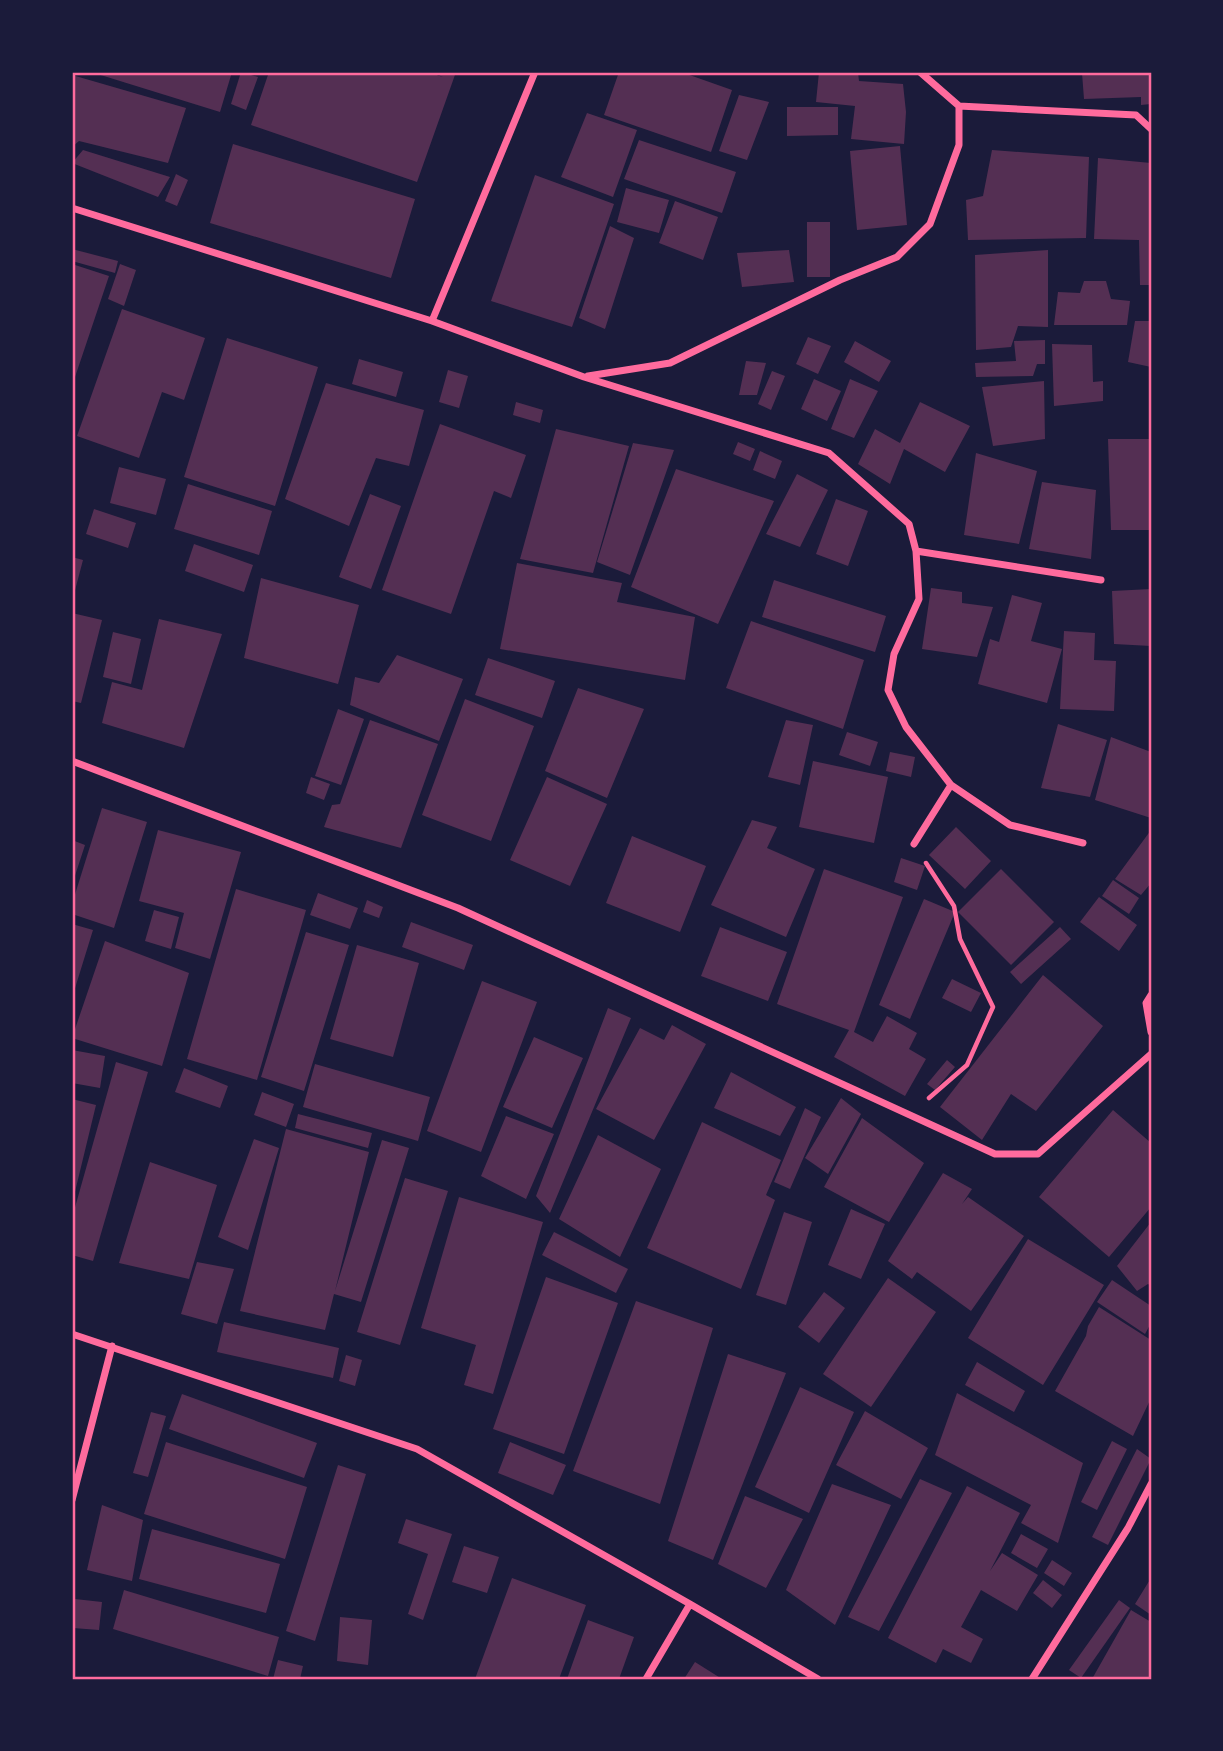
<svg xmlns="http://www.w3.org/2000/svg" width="1223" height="1751" font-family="'Titillium Web',sans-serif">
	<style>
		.building { fill: #542f53 }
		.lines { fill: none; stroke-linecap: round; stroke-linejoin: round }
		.path { stroke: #ff6b9d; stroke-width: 4.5 }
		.minor { stroke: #ff6b9d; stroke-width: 7 }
		.neatline { fill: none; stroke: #ff6b9d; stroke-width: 2.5 }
	</style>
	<rect width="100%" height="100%" fill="#1b1b3a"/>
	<path class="building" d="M91,72H232L220,112Z
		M241,72L258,77L246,110L231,104Z
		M269,72H427L443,77L432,72H456L417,182L251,125Z
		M619,72H681L732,90L711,152L604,115Z
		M819,72H858L859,81L903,84L906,112L904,144L851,139L855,106L816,102Z
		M1151,72V104L1141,105V97L1084,99L1082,73Z
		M72,75L186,108L168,163L79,141L72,147Z
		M739,95L769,102L747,160L719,151Z
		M787,107H838V135L787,136Z
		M587,113L637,130L613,197L561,177Z
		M639,140L736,172L722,213L624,179Z
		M233,144L415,199L391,278L210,223Z
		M900,146L907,225L857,230L850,151Z
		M83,150L170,177L158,197L72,163Z
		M992,150L1089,157L1086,238L968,240L966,200L983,196Z
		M1098,158L1151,163V285H1140L1139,240L1094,239Z
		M176,174L188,180L177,206L165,201Z
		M535,175L614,204L572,327L491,301Z
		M626,188L669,200L659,233L617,222Z
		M675,201L718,217L703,260L659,243Z
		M807,222H830V277H807Z
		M610,226L634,238L605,329L579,318Z
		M72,249L118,261L115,273L72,261Z
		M789,250L794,282L742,287L737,253Z
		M1048,250V327L1018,326L1011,347L976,350L975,255Z
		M72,264L109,276L72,386Z
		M120,264L136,270L124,306L108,299Z
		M1084,281H1106L1111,299L1130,301L1127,325H1054L1058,292L1080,293Z
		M122,309L205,338L184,400L162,392L139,458L77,436Z
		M1135,321H1151V367L1128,362Z
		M808,337L831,346L818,374L796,364Z
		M227,338L318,367L275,506L184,477Z
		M1045,340V364H1037L1033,376L976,377L975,363L1016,361L1014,341Z
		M855,341L891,361L879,382L844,362Z
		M1052,344L1092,345L1093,382L1103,381V401L1054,406Z
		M359,359L403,372L396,397L352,384Z
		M746,361L766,363L757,395H739Z
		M448,370L468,376L459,408L439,402Z
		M772,371L785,376L771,410L758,404Z
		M814,379L841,391L827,421L801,409Z
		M850,379L878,391L854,438L831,429Z
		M1044,381L1045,439L993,446L982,387Z
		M326,383L424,410L409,466L376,458L349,526L285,499Z
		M516,402L543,410L540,423L513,415Z
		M920,402L970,426L945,472L904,449L890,484L858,464L875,429L900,443Z
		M440,424L526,455L511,498L494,491L451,614L382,590Z
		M556,429L629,446L593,573L520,559Z
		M1108,439H1150L1151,530H1111Z
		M738,442L755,449L750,461L733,454Z
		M633,443L674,450L630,575L597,562Z
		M760,451L782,461L775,479L753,470Z
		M976,453L1037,471L1019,544L964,535Z
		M119,467L166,479L156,515L110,503Z
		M676,469L774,501L718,624L631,587Z
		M797,474L828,490L800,547L766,534Z
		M1042,482L1096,490L1091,559L1029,549Z
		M188,484L272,511L259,555L174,529Z
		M370,494L401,506L371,589L339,577Z
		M836,499L868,511L848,566L816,554Z
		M94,509L136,523L128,548L86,534Z
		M194,544L253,565L244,592L185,571Z
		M72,557L83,560L73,598H72Z
		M517,563L622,583L617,602L695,617L685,680L500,649Z
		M261,578L359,605L338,684L244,658Z
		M774,580L886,616L875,652L762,617Z
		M931,588L962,592V603L993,607L977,657L922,649Z
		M1151,589V646L1114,644L1112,591Z
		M1012,595L1042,603L1031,641L1062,649L1047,703L978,684L990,639L999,642Z
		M72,613L102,620L81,703L72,701Z
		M159,619L222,634L184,748L102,723L112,682L142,690Z
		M751,621L864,660L843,729L726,688Z
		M1064,631L1095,633L1094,660L1116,661L1114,711L1060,709Z
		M113,632L141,639L131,684L103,677Z
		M397,655L463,679L439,741L350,705L355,677L379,683Z
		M488,658L555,681L542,718L475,695Z
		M578,688L644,709L607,798L545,771Z
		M465,699L534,726L491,841L422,815Z
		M338,709L364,719L341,785L315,776Z
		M370,720L438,744L401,848L324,827L332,805L340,804Z
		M786,720L813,725L800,785L768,777Z
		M1058,724L1107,740L1090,797L1041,788Z
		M847,732L878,742L870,766L839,755Z
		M1111,737L1151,752V818L1095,800Z
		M890,752L915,757L911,777L886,771Z
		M813,761L888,777L874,843L799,827Z
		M311,777L330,784L324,800L306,793Z
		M547,777L607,804L570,886L510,860Z
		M102,808L147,822L114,928L72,914V904Z
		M752,820L777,827L767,848L815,869L786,937L711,905Z
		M956,827L991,861L965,889L929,855Z
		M158,830L241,852L210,959L175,948L184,913L139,901Z
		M1151,830V883L1141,895L1115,879Z
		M632,836L706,866L680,932L606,903Z
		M72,840L85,845L72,885Z
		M901,858L925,866L917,890L894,882Z
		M824,869L903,897L854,1032L873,1042L887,1016L917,1033L909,1049L926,1059L905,1096L834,1057L849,1030L777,1004Z
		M1001,869L1054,922L1011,965L958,912Z
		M1113,880L1139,898L1129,914L1102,896Z
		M236,889L306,910L257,1080L187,1059Z
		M318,893L358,908L350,929L310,915Z
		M1099,897L1137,925L1119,951L1080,922Z
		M924,899L955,912L910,1019L879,1005Z
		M367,900L383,907L379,918L363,912Z
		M154,910L179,917L171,949L145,941Z
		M411,922L473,945L464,970L402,947Z
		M72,924L93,930L72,998Z
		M720,927L787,952L768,1001L701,976Z
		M1060,927L1071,939L1021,984L1010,972Z
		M306,932L349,945L304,1091L261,1077Z
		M105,941L189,973L162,1066L72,1038Z
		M357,945L419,963L393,1057L330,1039Z
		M1043,975L1103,1026L1036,1111L1011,1094L982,1140L940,1107Z
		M952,979L981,993L971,1012L942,998Z
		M482,981L537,1002L481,1152L427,1131Z
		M608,1008L631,1018L550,1213L536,1196Z
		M672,1025L706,1044L654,1140L596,1109L640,1028L664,1040Z
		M534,1037L583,1058L552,1128L503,1107Z
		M72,1050L105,1056L100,1088L72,1083Z
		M947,1060L955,1067L935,1090L927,1084Z
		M116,1062L148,1072L93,1261L72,1255V1218Z
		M315,1064L430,1097L418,1141L303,1107Z
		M184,1068L228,1086L220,1108L175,1092Z
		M731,1072L796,1107L780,1136L714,1108Z
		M262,1092L294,1104L286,1127L254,1115Z
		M841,1098L861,1114L828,1174L805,1158Z
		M72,1099L96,1105L73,1200H72Z
		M805,1108L821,1117L790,1189L774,1182Z
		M1113,1110L1151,1143V1207L1109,1257L1039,1197Z
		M298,1114L372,1133L368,1148L295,1128Z
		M506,1116L554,1134L526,1199L481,1176Z
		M862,1118L924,1163L889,1222L824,1187Z
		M702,1122L781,1160L766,1195L775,1200L741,1289L647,1248Z
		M286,1129L369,1152L335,1291L382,1140L409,1148L361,1302L334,1294L325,1330L240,1311Z
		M598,1135L661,1169L620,1257L559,1219Z
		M254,1139L279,1148L248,1250L218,1237Z
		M150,1162L217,1185L189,1279L119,1263Z
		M943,1173L972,1189L962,1204L968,1197L1024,1236L971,1311L917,1272L912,1279L888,1261Z
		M405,1178L448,1191L400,1345L357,1332Z
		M459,1197L543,1222L493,1394L464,1385L476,1345L421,1328Z
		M851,1209L885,1224L861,1279L828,1265Z
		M784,1212L812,1222L786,1305L756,1295Z
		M1151,1222V1286L1148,1284L1137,1291L1117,1266Z
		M554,1232L628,1269L616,1293L542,1255Z
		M1028,1239L1104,1285L1043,1385L968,1338Z
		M197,1262L234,1269L217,1324L181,1314Z
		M546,1277L618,1303L564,1454L493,1429Z
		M888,1278L936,1312L871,1407L823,1374Z
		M1112,1280L1151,1306V1323L1145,1334L1097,1302Z
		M824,1292L845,1308L819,1343L798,1327Z
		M636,1301L713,1328L660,1504L573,1471Z
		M1099,1307L1151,1340V1398L1133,1436L1055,1391L1086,1336L1088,1326Z
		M224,1322L339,1348L333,1378L217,1352Z
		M728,1354L786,1373L713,1560L668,1541Z
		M346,1355L362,1360L355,1386L339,1381Z
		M977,1362L1025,1391L1014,1412L965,1385Z
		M800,1387L854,1412L809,1513L755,1487Z
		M957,1393L1083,1463L1058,1543L1021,1523L1031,1505L935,1455Z
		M182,1394L317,1443L304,1478L169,1429Z
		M865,1411L928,1448L901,1499L836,1465Z
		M151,1412L166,1416L148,1477L133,1473Z
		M1112,1441L1127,1449L1097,1510L1081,1502Z
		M166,1442L307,1487L285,1559L144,1514Z
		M510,1442L566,1465L553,1495L498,1473Z
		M1137,1449L1151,1459L1108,1545L1092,1537Z
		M338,1465L366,1474L315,1641L286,1631Z
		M920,1479L952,1493L879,1631L848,1617Z
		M832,1484L891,1505L835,1625L786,1590Z
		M967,1486L1020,1513L990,1571L1002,1553L1038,1575L1017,1611L981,1590L961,1627L983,1639L971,1663L943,1649L936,1663L888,1638Z
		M745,1496L803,1519L766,1588L718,1564Z
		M102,1505L143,1520L132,1581L87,1570Z
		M406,1519L452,1534L423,1620L408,1614L428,1554L398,1543Z
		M152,1529L280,1564L266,1613L139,1579Z
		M1021,1534L1048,1549L1037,1568L1011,1553Z
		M464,1546L499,1557L487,1593L452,1582Z
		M1052,1560L1072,1573L1064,1586L1044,1573Z
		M512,1578L586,1605L559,1679H475Z
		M1151,1578V1615L1135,1604Z
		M1043,1580L1062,1595L1052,1608L1033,1593Z
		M124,1590L279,1637L268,1676L113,1629Z
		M75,1599L102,1602L99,1630L73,1628Z
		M1119,1600L1130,1608L1081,1678L1069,1670Z
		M1131,1610L1151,1622V1679H1092Z
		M340,1617L372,1620L368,1665L337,1661Z
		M588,1620L634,1637L619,1679H567Z
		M278,1660L303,1666L300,1679H273Z
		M695,1662L722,1679H684Z"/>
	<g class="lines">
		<path class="path" d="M926,863L954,906L960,939L993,1007L967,1065L929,1098"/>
		<path class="minor" d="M920,72L959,106L1136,115L1151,129
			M72,208L432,321L584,377L829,453L909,524L916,551L919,599L894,654L888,690L906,727L951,785L914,844
			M432,321L535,72
			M588,376L670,363L840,280L897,257L930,224L959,145V106
			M916,551L1101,580
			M72,761L458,908L995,1154H1038L1151,1054
			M951,785L1010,825L1083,843
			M1151,995L1146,1003L1151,1032
			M72,1334L417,1449L690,1604L818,1679
			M72,1500L112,1346
			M646,1679L690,1604
			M1032,1679L1128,1528L1151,1484"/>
	</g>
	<rect width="1223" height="1751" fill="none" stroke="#1b1b3a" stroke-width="147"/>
	<rect x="74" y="74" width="1076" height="1604" class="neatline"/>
</svg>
